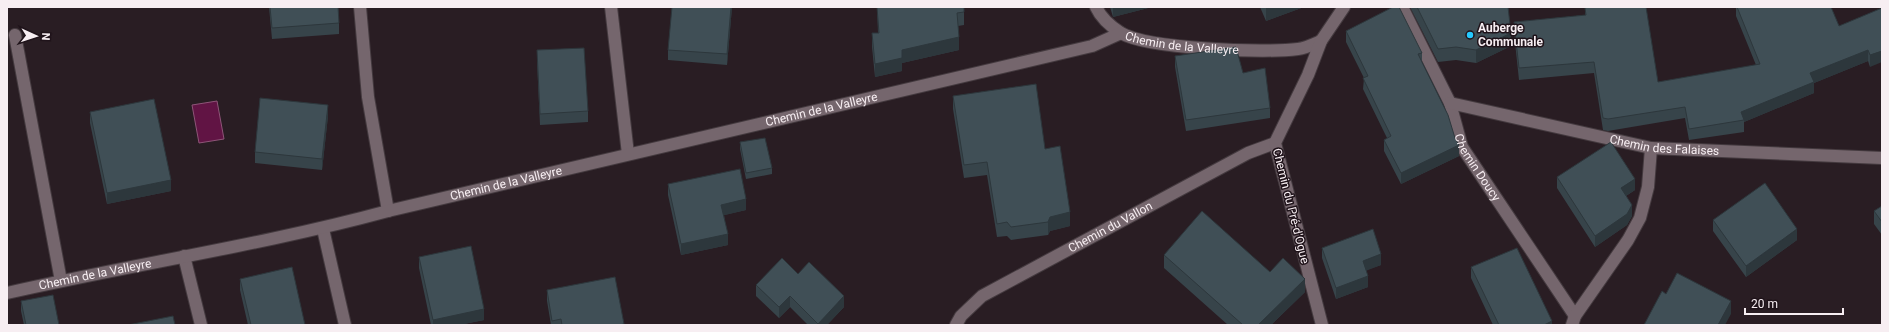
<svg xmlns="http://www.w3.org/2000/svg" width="1889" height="332" font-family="Roboto,sans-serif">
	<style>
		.water { fill: #611444; stroke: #8e5578 }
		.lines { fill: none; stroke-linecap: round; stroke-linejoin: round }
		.minor-casing { stroke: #443a3f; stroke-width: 14 }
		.minor { stroke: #75666d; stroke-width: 12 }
		.wall { fill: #37444a }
		.shaded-wall { fill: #2d373c }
		.building { fill: #404f56; stroke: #2d373c }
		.poi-dot { fill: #25c9fe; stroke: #1f131a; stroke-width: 1.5 }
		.labels { text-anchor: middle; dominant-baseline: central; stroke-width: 3; stroke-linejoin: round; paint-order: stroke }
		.poi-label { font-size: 12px; font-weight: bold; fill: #f7eef2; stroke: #1f131a; text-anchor: start }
		.street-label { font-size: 12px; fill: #f7eef2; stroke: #1f131a }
	</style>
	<rect width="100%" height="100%" fill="#291d23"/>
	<path class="water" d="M217,101L224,139L199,143L192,105Z"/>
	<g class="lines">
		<g class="minor-casing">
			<g id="minor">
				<path d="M360,7L368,97L388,211"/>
				<path d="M611,7L628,154"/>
				<path id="s1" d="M1096,7C1101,18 1110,26 1121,33C1148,49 1264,53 1298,49C1306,48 1314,44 1321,41"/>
				<path id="s2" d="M1402,7L1450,103L1462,147L1575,316"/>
				<path d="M15,35L61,281"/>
				<path id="s3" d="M1450,103L1651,148L1882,158"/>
				<path d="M323,229L345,325"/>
				<path d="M184,256L201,325"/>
				<path id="s4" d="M7,293C134,264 263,245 388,211L1092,46L1121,33"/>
				<path id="s5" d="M956,325L961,316L982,296L1248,153L1275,143"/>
				<path d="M1322,325L1275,143L1308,75L1321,41L1344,7"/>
				<path d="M1572,325L1575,316L1628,240L1640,218L1648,187L1651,148"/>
			</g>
		</g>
		<use href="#minor" class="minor"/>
	</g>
	<path class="wall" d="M269,7H338L339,23V34L272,39Z
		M732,7L727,65L668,60V50Z
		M877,7H964V25L958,26L959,50L902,63V71L875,77L872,47V33H878Z
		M1110,7H1152L1113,17Z
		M1260,7H1304L1266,21Z
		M1411,7H1508L1511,46L1476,63L1456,60L1438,62L1411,9Z
		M1736,7H1831L1839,26L1882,8L1870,67L1868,61L1814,83V93L1744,122V132L1689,140L1685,118L1608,131L1603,130L1594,73L1519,80L1514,33V22L1585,15V8L1658,82L1756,65L1736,16Z
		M1346,31L1422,53V63L1459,156L1401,184L1384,151V140L1387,138L1363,89L1364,78L1346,42Z
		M537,50L588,111V122L540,125L537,61Z
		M1175,56L1243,73L1270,108V118L1186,131L1175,67Z
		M953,96L1045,149L1070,226L1050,231L1048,235L1011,240L1007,236L997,237L987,175L964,178L953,109Z
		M90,112L171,191L107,204L90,123Z
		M328,116L322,170L255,163V152Z
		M740,142L772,168V174L746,179L740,149Z
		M1557,177L1635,190L1626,196L1632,216L1627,225L1595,247L1557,188Z
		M668,184L746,210L724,215L728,245L681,255L668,195Z
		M1882,206V235L1874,224V211Z
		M1713,220L1797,240L1746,277L1713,231Z
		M1322,248L1381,265L1366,270L1368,287L1336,299L1322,258Z
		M1164,255L1305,292L1271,325H1228L1164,268Z
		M419,257L484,320L459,325H431L419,268Z
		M1471,267L1552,325H1493L1471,278Z
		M798,274L844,307L827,325H808L790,307L779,318L756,296V285Z
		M240,279L305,325H248L240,290Z
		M547,290L624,325H551L547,301Z
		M21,301L59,325H24L21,311Z"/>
	<path class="shaded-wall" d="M731,7H732L727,65V54Z
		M1113,7H1152L1113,17Z
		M1269,7H1304L1266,21V8Z
		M1511,33V46L1476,63V50Z
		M959,37V50L902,63V71L875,77V64L902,50Z
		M1868,50V61L1814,83V93L1744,122V120L1741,112L1810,73Z
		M1882,51V62L1870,67V55Z
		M328,105V116L322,170V159Z
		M1459,145V156L1401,184V173Z
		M1635,179V190L1621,199V188Z
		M171,180V191L107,204V193Z
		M746,199V210L721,216V205Z
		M1632,205V216L1627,225L1595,247V236Z
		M1070,212V226L1050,231L1048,235V222L1050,217Z
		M1797,229V240L1746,277V266Z
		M728,234V245L681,255V244Z
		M1381,254V265L1363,272V261Z
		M1368,276V287L1336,299V288Z
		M1305,279V292L1271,325H1258Z
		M790,296V307L779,318V307Z
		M844,296V307L827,325H818V324Z
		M1731,301V314L1725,325H1718Z
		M484,309V320L459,325H433V320Z
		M1552,321V325H1544Z"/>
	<path class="building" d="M270,7H338L339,23L272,28Z
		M672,7H731L727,54L668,50Z
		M877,7H964V12L957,13L959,37L902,50V58L875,64L872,33H879Z
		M1393,7H1399L1422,53L1418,54L1448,115L1455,138L1459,145L1401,173L1384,140L1391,136L1363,78L1368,76L1346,31Z
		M1417,7H1508L1511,33L1476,50L1456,47L1438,49Z
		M1589,7H1646L1658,82L1760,64L1737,7H1831L1839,26L1882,8V51L1870,55L1868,50L1810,73L1814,82L1741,112L1744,120L1689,129L1685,107L1608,119L1603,118L1594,62L1519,68L1514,22L1586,15L1585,8Z
		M1236,47L1243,73L1265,68L1270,108L1186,120L1175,56Z
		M584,48L588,111L540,114L537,50Z
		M1036,84L1045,149L1060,146L1070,212L1050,217L1048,222L1011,227L1007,222L997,224L987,162L964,165L953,96Z
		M260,98L328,105L322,159L255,152Z
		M154,99L171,180L107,193L90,112Z
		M765,138L772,168L746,173L740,142Z
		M1611,142L1635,179L1621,188L1632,205L1627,214L1595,236L1557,177Z
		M740,169L746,199L721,205L728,234L681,244L668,184Z
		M1765,183L1797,229L1746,266L1713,220Z
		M1882,206V222L1874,211Z
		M1202,211L1270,272L1283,258L1305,279L1258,325H1243L1164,255Z
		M1373,229L1381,254L1363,261L1368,276L1336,288L1322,248Z
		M471,246L484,309L433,320L419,257Z
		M1517,248L1552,321L1544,325H1499L1471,267Z
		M782,258L798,274L809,262L844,296L818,324L790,296L779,307L756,285Z
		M292,267L305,325H251L240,279Z
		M1677,273L1731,301L1718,325H1644L1662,291L1666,294Z
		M615,277L624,324L619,325H562L561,319L552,321L547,290Z
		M53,295L59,325H26L21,301Z
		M173,316L175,325H128Z"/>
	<circle class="poi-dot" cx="1470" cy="35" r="4"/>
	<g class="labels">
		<g class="poi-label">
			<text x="1478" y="28">Auberge<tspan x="1478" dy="14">Communale</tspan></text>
		</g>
		<g class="street-label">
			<text stroke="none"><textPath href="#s1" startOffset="99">Chemin de la Valleyre</textPath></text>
			<text stroke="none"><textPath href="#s4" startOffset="835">Chemin de la Valleyre</textPath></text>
			<text stroke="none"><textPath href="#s3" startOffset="219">Chemin des Falaises</textPath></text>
			<text stroke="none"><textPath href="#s2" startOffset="178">Chemin Doucy</textPath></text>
			<text stroke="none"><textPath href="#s4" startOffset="511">Chemin de la Valleyre</textPath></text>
			<text transform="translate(1291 206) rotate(76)">Chemin du Pré-d'Ogue</text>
			<text stroke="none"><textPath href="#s5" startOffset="185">Chemin du Vallon</textPath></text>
			<text stroke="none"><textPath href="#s4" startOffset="90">Chemin de la Valleyre</textPath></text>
		</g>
	</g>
	<rect width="1889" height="332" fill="none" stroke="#f7eef2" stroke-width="16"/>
	<g transform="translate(36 36) rotate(93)" stroke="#1f131a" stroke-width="3" paint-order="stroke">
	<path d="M0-3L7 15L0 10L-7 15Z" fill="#f7eef2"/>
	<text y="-6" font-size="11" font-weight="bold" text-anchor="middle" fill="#f7eef2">N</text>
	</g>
	<path d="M1745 308v6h98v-6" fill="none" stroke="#f7eef2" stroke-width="2"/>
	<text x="1751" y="308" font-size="12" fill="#f7eef2" stroke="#1f131a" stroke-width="3" paint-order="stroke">20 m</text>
</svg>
